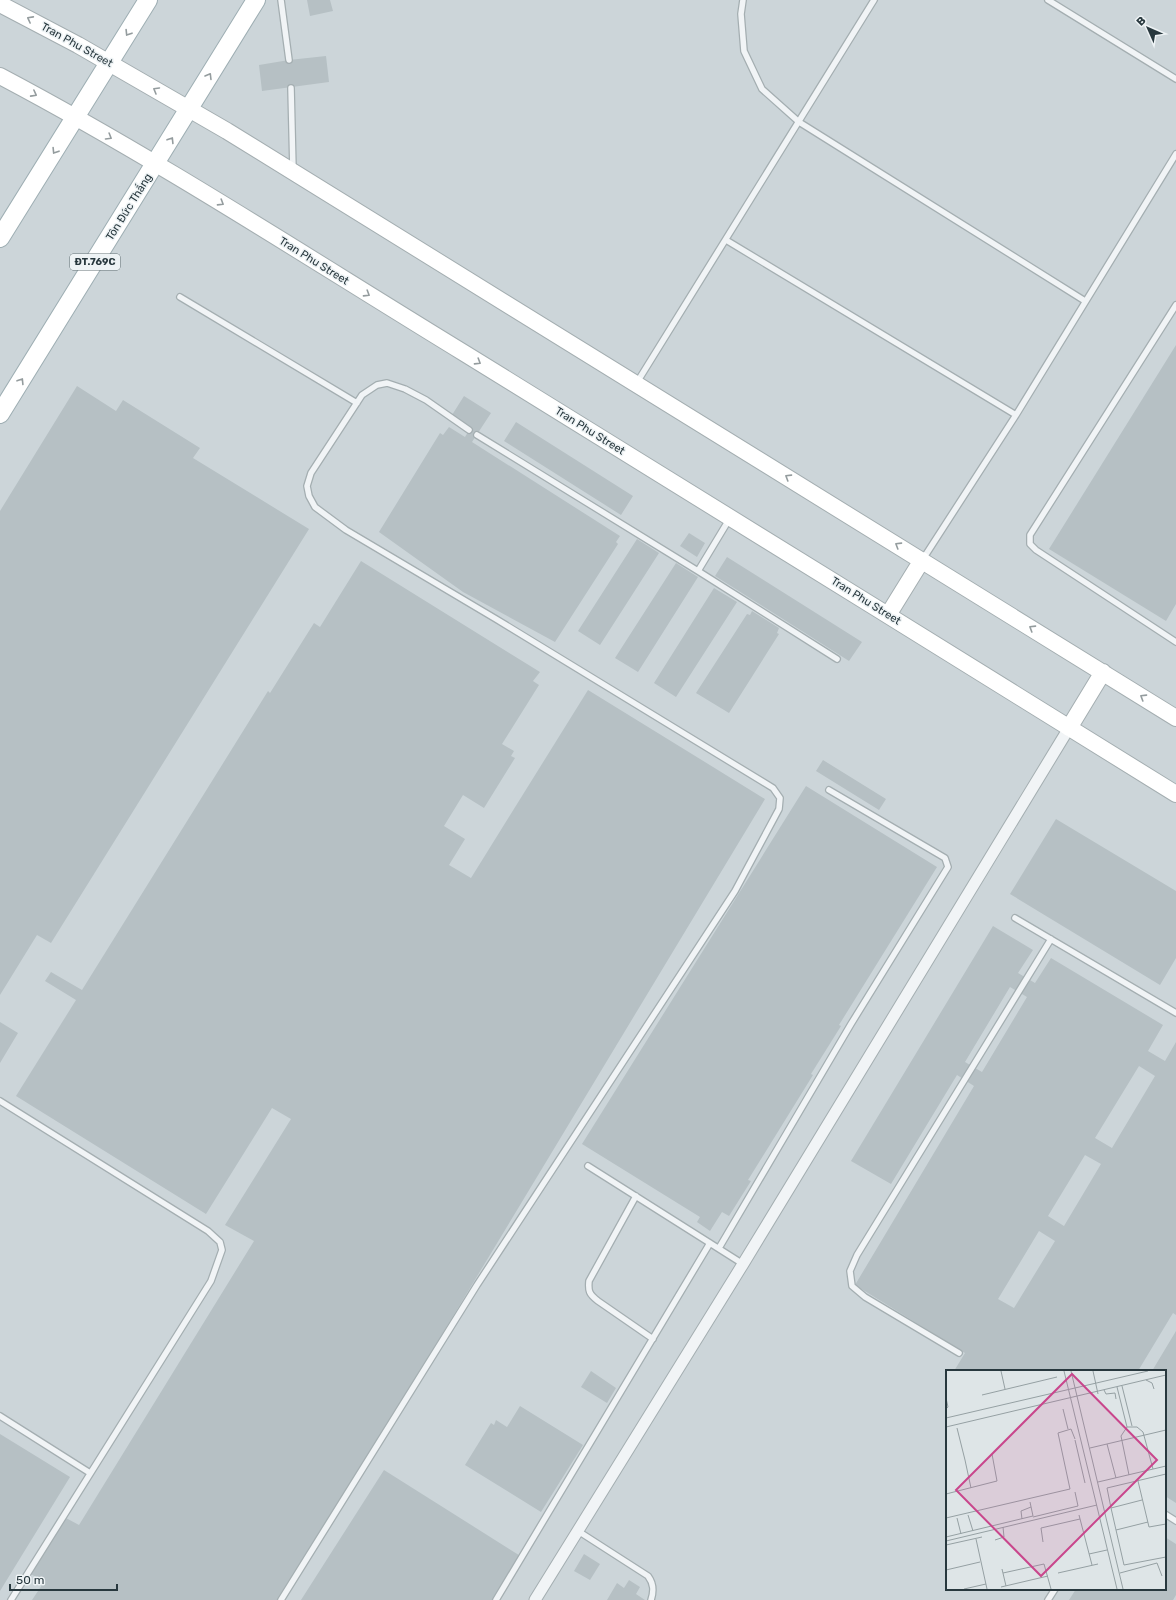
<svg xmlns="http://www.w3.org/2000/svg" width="1176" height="1600" font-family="Rubik,sans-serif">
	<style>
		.built { fill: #ccd5d9; fill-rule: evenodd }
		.building { fill: #b6c0c4; fill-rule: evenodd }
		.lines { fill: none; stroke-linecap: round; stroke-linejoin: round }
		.lane-casing { stroke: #a4aeb1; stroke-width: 8 }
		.street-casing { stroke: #a4aeb1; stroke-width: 13 }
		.secondary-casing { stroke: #a4aeb1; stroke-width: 18 }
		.primary-casing { stroke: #9eaeb3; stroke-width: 20 }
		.lane { stroke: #f1f4f6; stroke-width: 5.5 }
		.street { stroke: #f1f4f6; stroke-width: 11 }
		.secondary { stroke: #fff; stroke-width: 16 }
		.primary { stroke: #fff; stroke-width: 18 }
		.oneway { stroke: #949c9e }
		.labels { text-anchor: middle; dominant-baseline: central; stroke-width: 3; stroke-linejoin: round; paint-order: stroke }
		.shield { fill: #eef3f5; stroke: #637075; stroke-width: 1 }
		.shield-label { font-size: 10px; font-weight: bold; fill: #28383e }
		.street-label { font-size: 11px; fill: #28383e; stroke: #eef3f5 }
		.inset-road { fill: none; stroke: #95a0a3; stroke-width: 1 }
		.view { fill: #c9468c; fill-opacity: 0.15; stroke: #c9468c; stroke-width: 2 }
		.inset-edge { fill: none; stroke: #28383e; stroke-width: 2 }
	</style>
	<rect width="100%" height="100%" fill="#dee5e7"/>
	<path class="built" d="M0,0H1176V1600H0ZM947,1371H1165V1589H947Z"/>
	<path class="building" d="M307,0H330L333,11L310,16Z
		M326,56L329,82L262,91L259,65L289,60Z
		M1176,345V604L1166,621L1049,549Z
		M77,386L116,411L123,400L200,448L193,458L309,529L51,943L37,935L0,995V511Z
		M464,396L491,413L472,442L620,536L616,542L618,544L555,642L463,592L379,532L440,433L443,435L449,427L465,437L471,427L452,415Z
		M516,422L633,496L621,515L504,441Z
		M689,533L705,543L697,557L680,546Z
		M637,539L659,553L600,645L578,631Z
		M727,557L862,642L849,661L715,576Z
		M361,561L540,672L533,681L539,685L502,744L514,751L511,756L515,758L484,808L463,795L444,826L465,839L449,865L471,878L588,690L765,799L432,1351L278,1600H32L44,1582L31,1574L66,1518L79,1525L254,1241L225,1225L291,1119L272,1108L206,1214L16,1096L76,1000L45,981L51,972L82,990L268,691L270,693L314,623L320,627Z
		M676,563L698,577L638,672L615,658Z
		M714,588L737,602L676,697L654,683Z
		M752,611L779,628L777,633L779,634L729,713L696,693L747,614L750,615Z
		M823,760L886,799L879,810L816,771Z
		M806,786L937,867L839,1025L841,1026L811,1074L813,1075L748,1180L751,1181L729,1216L722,1212L710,1231L697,1222L700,1217L582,1144Z
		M1056,819L1176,891V958L1160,985L1010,894Z
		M993,926L1033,950L1018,973L1035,983L1051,958L1163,1025L1148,1051L1165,1061L1176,1042V1315L1173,1313L1138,1371H954L965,1353L855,1285L974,1086L957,1075L891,1184L851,1161ZM1010,987L1027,997L982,1072L965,1062ZM1139,1066L1155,1076L1112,1148L1095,1138ZM1085,1155L1101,1164L1064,1226L1048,1216ZM1039,1231L1055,1241L1014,1308L998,1299Z
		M0,1022L18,1033L0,1063Z
		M1176,1331V1503L1165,1496V1371H1152Z
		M591,1371L616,1388L607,1403L581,1387Z
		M520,1406L583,1445L541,1512L465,1465L491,1423L494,1425L496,1420L507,1427Z
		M0,1434L70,1477L0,1591Z
		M384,1470L522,1557L495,1600H301Z
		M1165,1537L1176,1544V1595L1173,1600H1069L1076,1589H1165Z
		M584,1554L600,1564L590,1580L574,1571Z
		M629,1580L640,1587L636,1594L645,1600H607L617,1583L624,1588Z"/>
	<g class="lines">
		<g class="lane-casing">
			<path id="lane" d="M281,0L289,60
				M743,0L741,14L744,51L762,89L799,122L1085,301
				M1048,0L1176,79
				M291,88L293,170
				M726,240L1016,415
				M180,297L357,403
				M1176,305L1030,535V544L1036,550L1176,642
				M636,384L874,0
				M477,435L698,571L837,659
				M923,559L1016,415L1176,154
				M698,571L730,518
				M1015,918L1176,1013
				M0,1101L208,1231L220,1242L222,1250L211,1281L11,1600
				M588,1166L743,1264
				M636,1196L589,1281C588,1291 589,1294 598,1301L653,1339
				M719,1248L851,1024L948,867L945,858L829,790
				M959,1353L865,1297L852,1286L850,1271L857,1255L1051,939
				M0,1416L90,1473
				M1165,1514L1176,1521
				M578,1531L648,1576C654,1584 654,1591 651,1600
				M281,1600L477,1285L735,891L779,809L780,798L773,788L496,619L346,530L315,507L309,496L307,486L311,473L362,395L377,385L387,383L405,389L426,400L469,430
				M496,1600L710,1243
				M1048,1600L1055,1589"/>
		</g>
		<g class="street-casing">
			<path id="street" d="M535,1600L743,1264L1069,728"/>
		</g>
		<g class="secondary-casing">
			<path id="secondary" d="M0,4L78,45L227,131L1176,718
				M0,76C159,160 310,259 464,353C701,499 939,647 1176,794
				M888,615L922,560
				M1069,728L1103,672"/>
		</g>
		<g class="primary-casing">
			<path id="primary" d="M0,238L148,0
				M0,414L256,0"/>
		</g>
		<use href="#lane" class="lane"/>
		<use href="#street" class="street"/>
		<use href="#secondary" class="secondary"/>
		<use href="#primary" class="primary"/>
	</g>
	<defs><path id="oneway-chevron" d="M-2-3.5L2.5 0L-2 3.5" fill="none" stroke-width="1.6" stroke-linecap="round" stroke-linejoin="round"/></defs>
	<g class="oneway">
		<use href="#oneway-chevron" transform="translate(30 19) rotate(-152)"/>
		<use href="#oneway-chevron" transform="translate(128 33) rotate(122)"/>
		<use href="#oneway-chevron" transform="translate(209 76) rotate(-59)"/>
		<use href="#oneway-chevron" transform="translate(156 90) rotate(-150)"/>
		<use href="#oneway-chevron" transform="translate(34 94) rotate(28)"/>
		<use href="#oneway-chevron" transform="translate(109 137) rotate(31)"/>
		<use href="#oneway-chevron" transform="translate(171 140) rotate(-58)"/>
		<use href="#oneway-chevron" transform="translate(55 151) rotate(122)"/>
		<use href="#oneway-chevron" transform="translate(221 203) rotate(32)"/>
		<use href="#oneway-chevron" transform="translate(367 294) rotate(32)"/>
		<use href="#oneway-chevron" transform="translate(478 362) rotate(32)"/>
		<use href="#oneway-chevron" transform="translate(21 381) rotate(-58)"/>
		<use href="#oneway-chevron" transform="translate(788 477) rotate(-148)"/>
		<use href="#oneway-chevron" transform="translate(898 545) rotate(-148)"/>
		<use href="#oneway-chevron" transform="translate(1032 628) rotate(-148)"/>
		<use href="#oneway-chevron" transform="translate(1143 697) rotate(-148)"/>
	</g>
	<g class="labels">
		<rect class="shield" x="70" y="254" width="50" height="16" rx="3"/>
		<g class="shield-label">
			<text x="95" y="262">ĐT.769C</text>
		</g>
		<g class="street-label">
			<text transform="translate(77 45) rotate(29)">Tran Phu Street</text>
			<text transform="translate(129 207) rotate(-58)">Tôn Đức Thắng</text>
			<text transform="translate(314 261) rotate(32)">Tran Phu Street</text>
			<text transform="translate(590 431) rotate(32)">Tran Phu Street</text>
			<text transform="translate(866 601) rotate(32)">Tran Phu Street</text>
		</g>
	</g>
	<g transform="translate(946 1370)">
		<rect width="220" height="220" fill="#dee5e7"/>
		<path class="inset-road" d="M55,1L59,19M118,1L171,219M125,1L177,219M147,1L152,24M200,10L206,13L208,19M176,16L186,56M171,17L181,57M158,20L160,24L169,23L170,29M36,25L111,7M0,28L2,37L0,39M117,39L122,59M0,48L202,1M0,57L220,5M11,58L19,90M129,70L139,113M161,74L170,108M144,78L220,60M19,90L25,118M183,105L175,66L181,57H191L197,62L207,99M192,111L203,157L220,154M152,112L220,96M0,124L51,111L46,84M196,130L165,138L161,118L220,104M84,132L87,146M165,138L178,195L220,187M22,145L27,161M133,145L146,195M87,147L132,136L129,122M0,148L124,119L112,63L125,59L129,69M11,148L15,164M76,149L75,141L85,137M170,160L202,152M0,167L87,146M30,169L41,219M49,170L58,167L57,157M0,171L151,135M97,172L95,158L134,149M0,175L36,167M143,184L161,180M56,199L60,216M0,200L34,192M57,203L98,194L105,219M112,203L152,194M174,203L211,193L216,206M55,217L102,206M18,219L40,214"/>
		<path class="view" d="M126,4L211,90L95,206L10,120Z"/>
		<rect width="220" height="220" class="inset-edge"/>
	</g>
	<g transform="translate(1148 28) rotate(315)" stroke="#eef3f5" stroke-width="3" paint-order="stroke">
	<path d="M0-3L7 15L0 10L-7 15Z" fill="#28383e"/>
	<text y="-6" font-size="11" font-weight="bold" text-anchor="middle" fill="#28383e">B</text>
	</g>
	<path d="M10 1584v6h107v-6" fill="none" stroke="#28383e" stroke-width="2"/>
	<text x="16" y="1584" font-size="12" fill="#28383e" stroke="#eef3f5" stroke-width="3" paint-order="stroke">50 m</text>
</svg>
